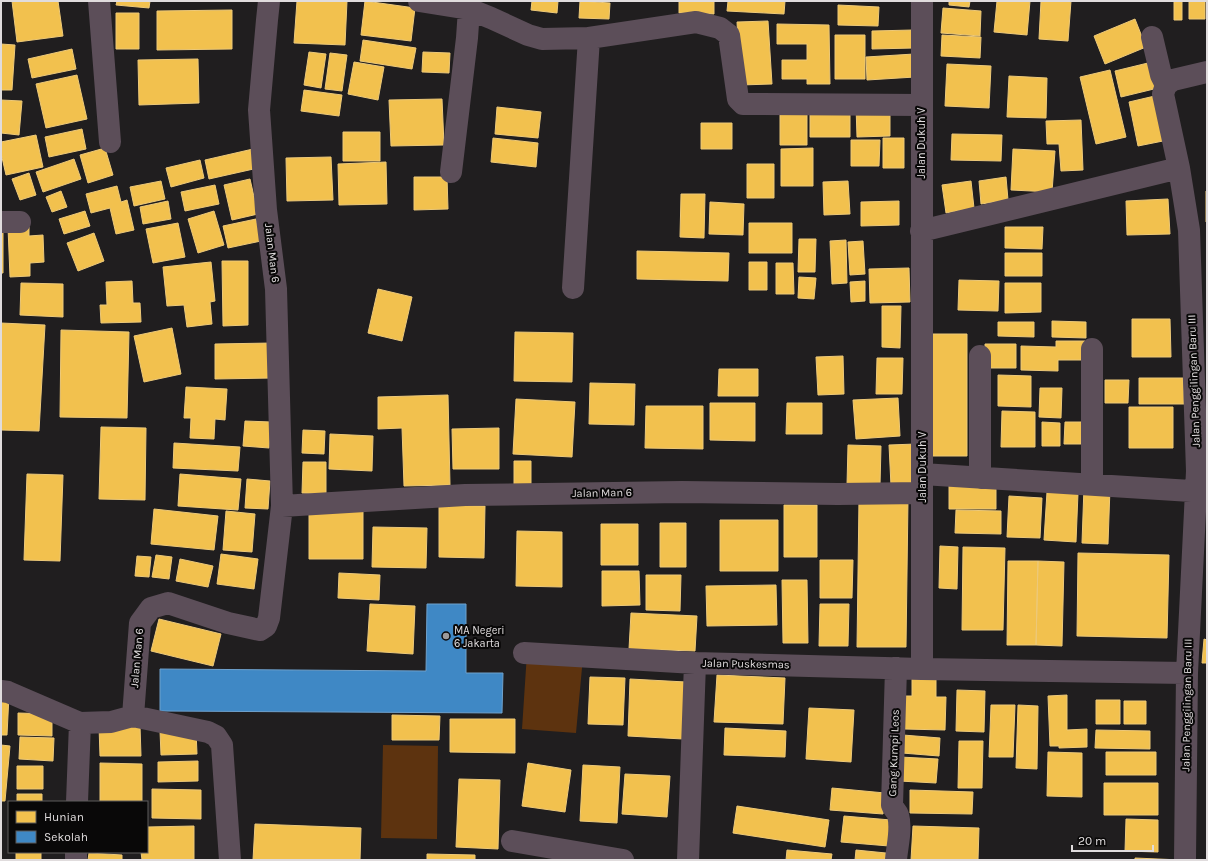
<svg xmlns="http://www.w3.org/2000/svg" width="1208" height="861" font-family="Karla,sans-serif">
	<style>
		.green { fill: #5d330f }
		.homes { fill: #f2c14e; stroke: #edc979 }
		.schools { fill: #3f88c5; stroke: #6fa1cc }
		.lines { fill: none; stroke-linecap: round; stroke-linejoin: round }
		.minor { stroke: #5c4e59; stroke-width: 22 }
		.poi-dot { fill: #9d9a9a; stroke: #090808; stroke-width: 1.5 }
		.labels { text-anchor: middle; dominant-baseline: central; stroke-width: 4; stroke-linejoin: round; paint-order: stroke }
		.street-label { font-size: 11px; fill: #e0dcdd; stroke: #090808 }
		.poi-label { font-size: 11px; fill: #e0dcdd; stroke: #090808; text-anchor: start }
	</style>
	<rect width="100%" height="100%" fill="#201e1f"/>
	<path class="green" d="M527,653L583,657L576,733L522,729Z
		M383,745L438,746L437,839L381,838Z"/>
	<path class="homes" d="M12,1H58L63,36L17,42Z
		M117,1H150L149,8L116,5Z
		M297,1H347L345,45L294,43Z
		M365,1L415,8L411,41L361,35Z
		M532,1H558L557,13L531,10Z
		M580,1L610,3L609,19L579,18Z
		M679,1H714V14L679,13Z
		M728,1H785L784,14L727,11Z
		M949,1H970L969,7L949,5Z
		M997,1H1030L1027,35L994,32Z
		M1041,1H1071L1068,41L1039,39Z
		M1174,1H1182V20H1174Z
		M1189,1H1205V19H1189Z
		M838,5L879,7L878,26L838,25Z
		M943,8L981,11L980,36L941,33Z
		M232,10V49L157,50V11Z
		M116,13H139V49H116Z
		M1135,19L1146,47L1105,64L1094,36Z
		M768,21L772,84L740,85L737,22Z
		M777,24L829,25L830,84H807V79H782V60H807V44H777Z
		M913,30L914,48L872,49V31Z
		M835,35H865V79H835Z
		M942,35L981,37L980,58L941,56Z
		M363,40L416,48L412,69L360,61Z
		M1,44L15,45L12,90H1Z
		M72,49L76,69L32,78L28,59Z
		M309,52L326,54L321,88L304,85Z
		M423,52L450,53L449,73L422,72Z
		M330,53L347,55L342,91L325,89Z
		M914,54L915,77L867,80L866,57Z
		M198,59L199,103L139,105L138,60Z
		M354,62L384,67L378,100L348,94Z
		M1152,62L1158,88L1121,97L1115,71Z
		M947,64L991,66L989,108L945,106Z
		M1110,70L1126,137L1096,144L1080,77Z
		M77,75L87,119L46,128L36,84Z
		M1009,76L1047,78L1046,118L1007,117Z
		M304,90L342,95L339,116L301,111Z
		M1159,95L1168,140L1138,146L1129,102Z
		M442,99L444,145L391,146L389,100Z
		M1,100L22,101L19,135L1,133Z
		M856,106H890V136L857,137Z
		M497,107L541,112L538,138L495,134Z
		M780,108H807V145H780Z
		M810,108H850V137H810Z
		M1081,120L1083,170L1061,171L1059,144H1047L1046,121Z
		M701,123H732V149H701Z
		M82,129L86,149L49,157L45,137Z
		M343,132H380V161H343Z
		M952,134L1002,135L1001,161L951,160Z
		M36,135L43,167L6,175L1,153V142Z
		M493,138L538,143L536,167L491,162Z
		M883,138H904V168H883Z
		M851,140H880L879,166H851Z
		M105,148L113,175L88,183L80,155Z
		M813,148V186H781V149Z
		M253,149L258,168L209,179L205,160Z
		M1013,149L1055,151L1052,192L1011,190Z
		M331,157L333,200L287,201L286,158Z
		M74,159L81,179L43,192L36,172Z
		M200,160L204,178L171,187L166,168Z
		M386,162L387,204L339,205L338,164Z
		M747,164H774V198H747Z
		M29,173L36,195L20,200L12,179Z
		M414,177H447L448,209L414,210Z
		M1006,177L1008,200L981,204L979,181Z
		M250,179L258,214L232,220L224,185Z
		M161,181L165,199L134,206L130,187Z
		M848,181L850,214L824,215L823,182Z
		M971,181L974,208L946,213L942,185Z
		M215,185L219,204L185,211L181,192Z
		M117,186L121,202L127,200L134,230L116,234L110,208L91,213L86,194Z
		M61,191L67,207L52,212L46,197Z
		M1206,191H1207V222H1206Z
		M681,194H705L704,238L680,237Z
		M1168,199L1170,234L1127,235L1126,201Z
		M168,201L171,219L143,224L140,207Z
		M899,201V225L861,226V202Z
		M710,202L744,204L743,235L709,234Z
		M85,211L90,226L64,234L59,219Z
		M214,211L224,245L198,253L188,219Z
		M256,219L261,241L228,248L223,226Z
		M178,223L185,257L153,263L146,229Z
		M749,223H792V253H749Z
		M1,225H3V273H1Z
		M8,227H29V236L43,235L44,262L30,263V276L10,277Z
		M1005,227H1043L1042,249L1005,248Z
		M94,233L104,261L78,271L67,243Z
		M799,239H816L815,272H798Z
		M846,240L847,283L832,284L830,241Z
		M863,241L865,274L850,275L848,242Z
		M637,251L729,253L728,281L637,279Z
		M1005,253H1042V276H1005Z
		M222,261H248V325L223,326Z
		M211,262L215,301L210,302L212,324L187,327L184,305L167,306L163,267Z
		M749,262H767V290H749Z
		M776,263H793L794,294H776Z
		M909,268L910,302L870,303L869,269Z
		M799,277L816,278L814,299L798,298Z
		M959,280L999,281L998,311L958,310Z
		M132,281L133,303H140L141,322L101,323L100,305H107L106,282Z
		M865,281V301L851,302L850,282Z
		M21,283L63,284V317L20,315Z
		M1005,283H1041V312L1005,313Z
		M378,289L412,297L402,341L368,333Z
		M882,306H901L900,348L882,347Z
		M1132,319H1170L1171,357H1132Z
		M1052,321L1086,322V338L1052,337Z
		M998,322H1034V337L998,336Z
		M1,323L45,325L39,431L1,430Z
		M172,328L181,374L144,382L134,336Z
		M61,330L129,332L127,418L60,417Z
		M515,332L573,333L572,382L514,381Z
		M932,334H967V456H932Z
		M1056,341H1085L1084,360H1058V371L1021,370V346L1056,347Z
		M272,343L273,378L215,379V344Z
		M985,344H1016V368H985Z
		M843,356L844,394L818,395L816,357Z
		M877,358H903L902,394H876Z
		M719,369H758V396H718Z
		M998,375L1031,376V407L998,406Z
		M1139,378H1183L1184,404H1139Z
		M1105,380H1129L1128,403H1105Z
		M590,383L635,384L634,425L589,424Z
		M186,387L227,389L225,420L215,419L214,439L190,438L191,418H184Z
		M1040,388H1062L1061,418L1039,417Z
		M448,395L450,485L404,486L402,428L378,429V397Z
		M898,398L900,436L856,439L853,400Z
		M516,399L575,402L572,457L513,454Z
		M710,403H755V441L710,440Z
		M787,403H822V434H786Z
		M646,406H703V449L645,448Z
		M1129,407H1173V448H1129Z
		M1002,411L1035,412V447H1001Z
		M245,421L271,422L269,448L243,446Z
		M1042,422L1060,423V446H1042Z
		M1065,422H1082L1081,444H1064Z
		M101,427L146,428L145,500L99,499Z
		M499,428V469H453L452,429Z
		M303,430L325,431L324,454L302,453Z
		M330,434L373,436L372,471L329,469Z
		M174,443L240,447L238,471L173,468Z
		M916,444L918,485L891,486L889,445Z
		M848,445L881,446L880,485H847Z
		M514,461H531V489L514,488Z
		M303,462H326V494L302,493Z
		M27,474L63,475L60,561L24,560Z
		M180,474L241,479L238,510L178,506Z
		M247,479L270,481L268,509L245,508Z
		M949,480L996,481V509H949Z
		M1084,487L1110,488L1108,544L1082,543Z
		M1047,492L1078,493L1076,542L1044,540Z
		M1009,496L1042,498L1040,538L1007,537Z
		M859,499L908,500L906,647H857Z
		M439,505L485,506L484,558L439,557Z
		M784,505H817V557H784Z
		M154,509L218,516L214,550L151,544Z
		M956,510L1001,511V534L955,533Z
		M226,511L255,514L252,552L223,550Z
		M309,511H363V559H309Z
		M720,520H778V571H720Z
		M660,523H686V567H660Z
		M601,524H638V565H601Z
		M373,527L427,528L426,568L372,567Z
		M517,531L562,532V587L516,586Z
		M940,546L958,547L957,589L939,588Z
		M963,547L1005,548L1003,630H962Z
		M1078,553L1169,555L1167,638L1077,636Z
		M221,554L258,559L254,589L217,584Z
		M156,555L172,557L169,579L152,577Z
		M137,556L151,557L149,577L135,576Z
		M180,559L213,566L208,587L176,581Z
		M820,560H853L852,598H820Z
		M1008,561H1038L1036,645H1007Z
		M1038,561L1064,562L1062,646L1036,645Z
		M602,571H639L640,605L602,606Z
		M339,573L380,575L379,600L338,598Z
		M646,575H681L680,611L646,610Z
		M782,580H807L808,643H783Z
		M776,585L777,625L707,626L706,586Z
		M370,604L415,606L413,654L367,651Z
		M820,604H849L848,646H819Z
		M631,613L697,616L695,651L629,649Z
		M159,619L221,634L213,666L151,651Z
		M1204,639L1207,640V663H1202Z
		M717,675L785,678L783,724L714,722Z
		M590,677L625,678L623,725L588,724Z
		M912,678H936V697H946L945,730L904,729V696H912Z
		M630,679L686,682L683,739L628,736Z
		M957,690L985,691L984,732L956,731Z
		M1,695H9L7,735H1Z
		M1067,695V730L1087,729V747L1059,748V746H1050L1048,696Z
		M1096,700H1120V724H1096Z
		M1124,701H1146V724H1124Z
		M991,705H1015L1013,757H989Z
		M1018,705L1038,706L1037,769L1016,768Z
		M809,708L854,710L851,762L806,759Z
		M18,713L52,714V736L18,735Z
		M392,715L440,716L439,740H392Z
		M450,719H515V753L450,752Z
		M99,726H140L141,756H100Z
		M725,728L786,731L785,757L724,755Z
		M1096,730L1150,731V749L1095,748Z
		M160,731H196L197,754L161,755Z
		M903,735L940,738L939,756L902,753Z
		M20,737L54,738L53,761L19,759Z
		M959,741H983L982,788H958Z
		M1,745L10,746L5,801H1Z
		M1048,752L1082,753V797L1047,796Z
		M1106,752H1156V775H1106Z
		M900,757L938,759L936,783L899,781Z
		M198,761V781L158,782V762Z
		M100,763L142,764V802H100Z
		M528,763L571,770L565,812L522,806Z
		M583,765L620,767L617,823L580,821Z
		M17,766H43V789H17Z
		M625,774L670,776L667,817L622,814Z
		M459,779L500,780L498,849L456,847Z
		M1104,783H1158V815H1104Z
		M832,788L885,793L883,814L830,810Z
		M152,789L201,790V819L152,818Z
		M910,790L973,792L972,814L910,813Z
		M17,794H42V802H17Z
		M737,806L829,820L825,847L733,833Z
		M844,816L891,820L889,846L841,842Z
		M1126,819L1158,820V852L1125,851Z
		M255,824L361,828L360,860H253Z
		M194,826V860H142L141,852H147V827Z
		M913,826L979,828L978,860H911Z
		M787,850L832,854L831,860H786Z
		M856,850L886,853L885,860H855Z
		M16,852H41V860H16Z
		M89,853L122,855V860H88Z
		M427,854L475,855V860H427Z
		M1135,858L1181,860H1135Z"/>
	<path class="schools" d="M427,604H466V673H503L502,713L160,711V669L426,671Z"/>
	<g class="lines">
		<path class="minor" d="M99,1L110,142
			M419,1L469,9L491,18L528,35L542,39L589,38L573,288
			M922,1V669L1187,673
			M1152,37L1161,75L1166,85
			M589,38L696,22L720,28L729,35L738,99L743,104L921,105
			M451,172L467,38L469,9
			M1,222H20
			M921,231L1179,168
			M1092,349V484
			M922,474L1207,492
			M980,478V356
			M282,506L465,495L682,492L838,494L922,493
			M524,653L695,663
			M896,668L892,805C893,809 897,811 898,815C902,829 897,846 896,860
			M1,691L8,692L80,723
			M77,802L80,723L111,722L133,716
			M512,841L623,860
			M76,860V852
			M230,860L222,745L216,736L208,732L133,716L140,623L151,608L168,603L228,623L260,630L266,626L269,618L282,506L276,289L266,210L259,110L267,20L269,1
			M688,860L695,663L922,669
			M1185,860L1187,673L1197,471L1189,230L1179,168L1163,94L1166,85L1173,80L1207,72"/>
	</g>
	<circle class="poi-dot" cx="446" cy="636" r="4"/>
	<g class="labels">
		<g class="street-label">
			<text transform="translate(921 143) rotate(-90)">Jalan Dukuh V</text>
			<text transform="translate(272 253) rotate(83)">Jalan Man 6</text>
			<text transform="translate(1194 381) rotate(-92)">Jalan Penggilingan Baru III</text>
			<text transform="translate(922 467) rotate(-90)">Jalan Dukuh V</text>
			<text transform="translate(602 493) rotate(-1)">Jalan Man 6</text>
			<text transform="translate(137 658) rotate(-85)">Jalan Man 6</text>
			<text transform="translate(746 664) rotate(1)">Jalan Puskesmas</text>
			<text transform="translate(1187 705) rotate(-89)">Jalan Penggilingan Baru III</text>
			<text transform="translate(894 753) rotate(-88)">Gang Kumpi Leos</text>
		</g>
		<g class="poi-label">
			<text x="454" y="630">MA Negeri<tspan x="454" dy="13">6 Jakarta</tspan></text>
		</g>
	</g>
	<rect width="1208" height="861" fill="none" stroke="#e0dcdd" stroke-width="4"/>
	<rect x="8" y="801" width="140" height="52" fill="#090808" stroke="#5f5d5d"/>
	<rect x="16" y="811" width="20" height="12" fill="#f2c14e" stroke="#5f5d5d"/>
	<text x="44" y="821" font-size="12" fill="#e0dcdd">Hunian</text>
	<rect x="16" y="831" width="20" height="12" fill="#3f88c5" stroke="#5f5d5d"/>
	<text x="44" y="841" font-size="12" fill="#e0dcdd">Sekolah</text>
	<path d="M1072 845v6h81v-6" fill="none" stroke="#e0dcdd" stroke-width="2"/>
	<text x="1078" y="845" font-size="12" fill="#e0dcdd" stroke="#090808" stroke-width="3" paint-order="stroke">20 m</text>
</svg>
